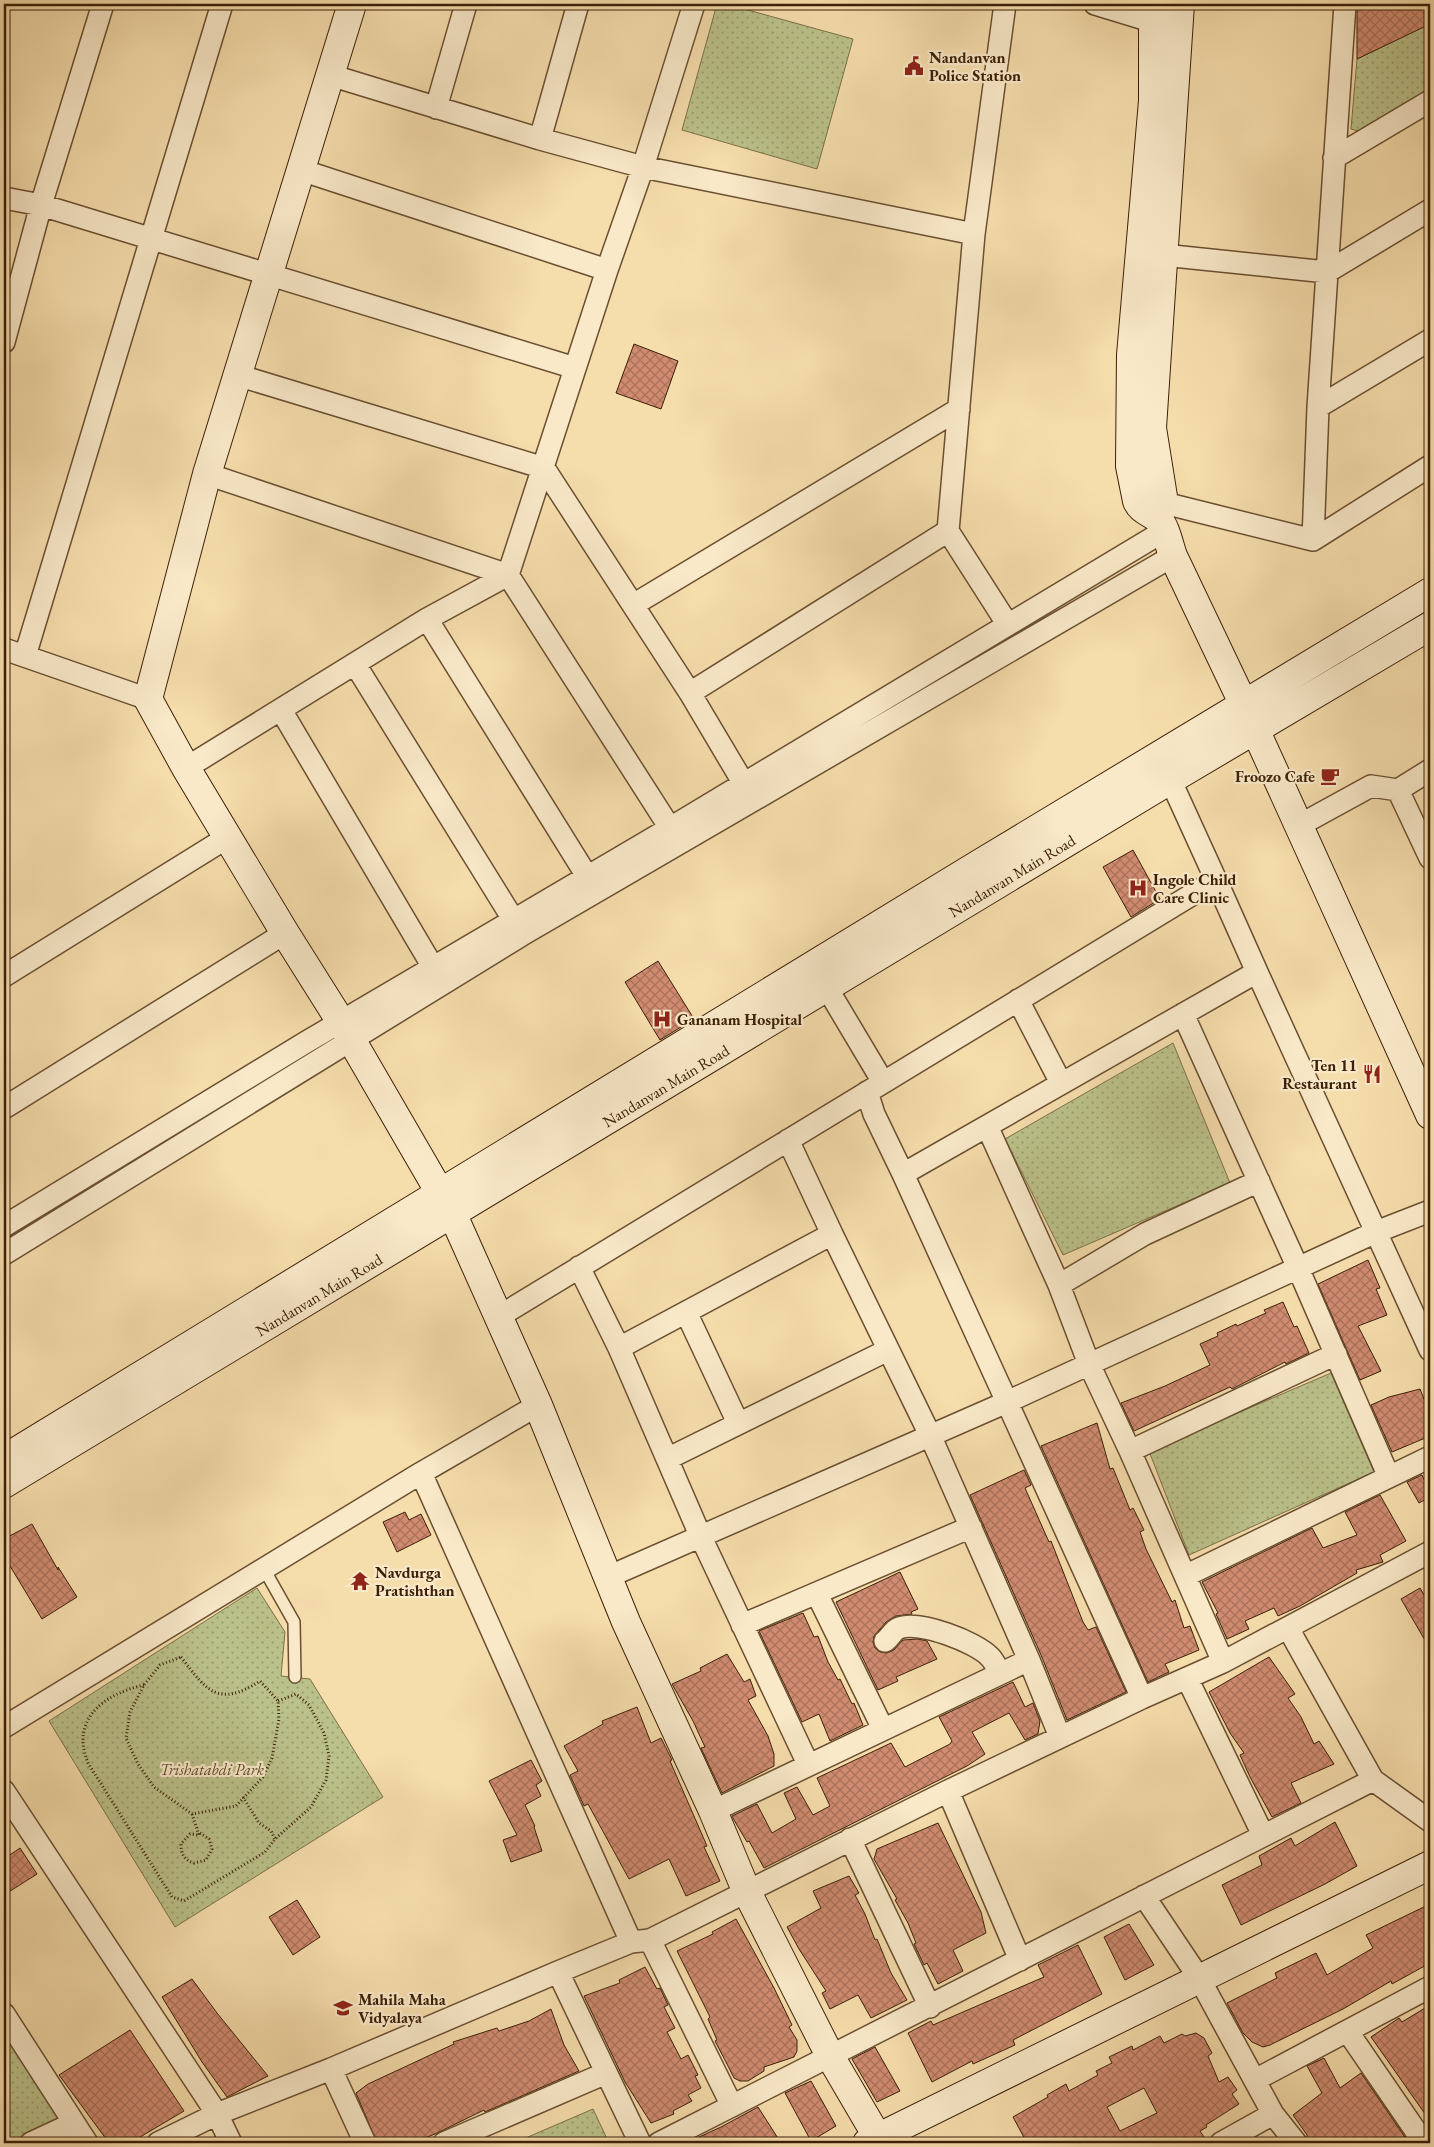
<svg xmlns="http://www.w3.org/2000/svg" width="1434" height="2147" font-family="'EB Garamond',serif">
	<style>
		.park { fill: url(#park-dots); stroke: #7c7049 }
		.building { fill: url(#building-cross-hatch); stroke: #3c2008; fill-rule: evenodd }
		.lines { fill: none; stroke-linecap: round; stroke-linejoin: round }
		.lane-casing { stroke: #6a4f31; stroke-width: 14 }
		.street-casing { stroke: #6a4f31; stroke-width: 24 }
		.secondary-casing { stroke: #3c2008; stroke-width: 30 }
		.path { stroke: #3c2008; stroke-width: 3; stroke-dasharray: 1 2.5; stroke-linecap: butt }
		.lane { stroke: #f9e9c9; stroke-width: 11 }
		.street { stroke: #f9e9c9; stroke-width: 21 }
		.secondary { stroke: #f9e9c9; stroke-width: 28 }
		.labels { text-anchor: middle; dominant-baseline: central; stroke-width: 4.5; stroke-linejoin: round; paint-order: stroke }
		.poi-label { font-size: 16px; font-weight: bold; fill: #3c2008; stroke: #f9e9c9; text-anchor: start }
		.street-label { font-size: 16px; fill: #3c2008; stroke: #f9e9c9 }
		.park-label { font-size: 16px; font-style: italic; fill: #5c4828; stroke: #f9e9c9 }
	</style>
	<defs>
		<pattern id="park-dots" width="8" height="8" patternUnits="userSpaceOnUse" patternTransform="scale(1.25)"><rect width="8" height="8" fill="#bbc18a"/><path d="M2 2h.1M6 6h.1" fill="none" stroke="#999c6f" stroke-width="1.8" stroke-linecap="round"/></pattern>
		<pattern id="building-cross-hatch" width="8" height="8" patternUnits="userSpaceOnUse" patternTransform="scale(1.25)"><rect width="8" height="8" fill="#d08b71"/><path d="M0 0l8 8M0 8l8-8" fill="none" stroke="#aa715b"/></pattern>
	</defs>
	<rect width="100%" height="100%" fill="#f6ddac"/>
	<filter id="stains"><feTurbulence type="fractalNoise" baseFrequency=".004" numOctaves="4"/><feColorMatrix values="0 0 0 0 .2 0 0 0 0 .09 0 0 0 0 .02 0 0 0 .5 -.17"/></filter>
	<radialGradient id="worn" r=".72"><stop offset=".6" stop-color="#630" stop-opacity="0"/><stop offset="1" stop-color="#630" stop-opacity=".3"/></radialGradient>
	<path class="park" d="M717,4H726L853,39L817,169L682,130Z
		M1430,24V89L1362,132L1351,129L1357,59Z
		M1173,1043L1230,1183L1063,1255L1005,1139Z
		M1331,1373L1374,1472L1189,1555L1149,1451Z
		M257,1588L285,1632L281,1676L310,1679L383,1797L175,1927L49,1721Z
		M4,2031L59,2119L9,2143H4Z
		M593,2109L609,2143H514Z"/>
	<path class="building" d="M1357,4H1424L1430,24L1357,59Z
		M634,344L678,361L661,409L616,393Z
		M1133,850L1160,899L1131,917L1103,867Z
		M658,961L694,1019L660,1040L625,982Z
		M1368,1260L1380,1288L1376,1289L1387,1315L1358,1326L1381,1371L1360,1380L1318,1284Z
		M1283,1302L1294,1327L1297,1326L1309,1353L1286,1364L1285,1362L1232,1389L1230,1387L1134,1431L1121,1403L1165,1386L1210,1365L1200,1344L1218,1336L1217,1333L1236,1324L1237,1326L1266,1313L1264,1310Z
		M1420,1389L1430,1414V1436L1392,1452L1371,1405L1389,1397Z
		M1097,1423L1110,1469L1113,1468L1130,1510L1133,1508L1144,1530L1140,1532L1146,1549L1172,1602L1175,1600L1184,1628L1190,1626L1199,1650L1165,1664L1169,1672L1148,1682L1041,1446Z
		M1024,1470L1031,1485L1025,1488L1049,1542L1051,1541L1083,1622L1088,1630L1096,1627L1126,1692L1067,1720L1041,1655L970,1495Z
		M1422,1475L1430,1492V1497L1419,1503L1407,1482Z
		M1380,1495L1406,1541L1380,1555L1383,1562L1356,1570L1357,1573L1300,1606L1278,1616L1274,1608L1245,1621L1249,1629L1227,1639L1216,1614L1218,1613L1202,1582L1312,1528L1323,1548L1357,1535L1345,1512Z
		M405,1512L409,1520L421,1514L431,1535L397,1552L383,1522Z
		M32,1524L58,1570V1567L77,1597L42,1619L4,1556V1539Z
		M900,1572L918,1609L911,1612L912,1614L896,1616L886,1622L874,1636L873,1642L875,1648L880,1652L887,1653L894,1650L903,1640L918,1639L927,1641L937,1659L896,1677L898,1681L878,1690L836,1602Z
		M1420,1588L1430,1605V1649L1401,1599Z
		M803,1613L814,1637L818,1636L828,1662L838,1680L840,1679L852,1704L854,1703L863,1725L830,1741L819,1714L802,1722L759,1631Z
		M727,1654L744,1682L750,1679L756,1696L748,1700L768,1736L774,1754V1766L722,1793L701,1748L705,1747L693,1721L672,1684L701,1671L700,1668Z
		M1269,1657L1295,1694L1288,1698L1301,1717L1314,1744L1319,1741L1334,1764L1291,1783L1301,1803L1272,1817L1250,1777L1240,1755L1244,1753L1230,1733L1209,1692Z
		M1013,1682L1025,1707L1033,1703L1040,1721L1038,1734L1025,1740L1009,1713L972,1732L985,1754L967,1766L764,1868L749,1841L747,1842L734,1820L732,1816L757,1804L772,1833L796,1819L784,1793L797,1787L813,1815L830,1806L817,1778L891,1743L905,1767L950,1744L952,1741L939,1717Z
		M637,1707L651,1743L661,1738L672,1760L670,1761L707,1846L704,1847L720,1881L686,1896L669,1859L629,1879L588,1804L584,1806L570,1775L578,1771L564,1746L603,1724L602,1721Z
		M531,1760L542,1781L536,1785L541,1796L525,1805L535,1826L534,1827L542,1851L511,1862L503,1840L517,1835L489,1781Z
		M1335,1822L1357,1866L1325,1884L1241,1925L1222,1885L1262,1865L1259,1856L1291,1838L1295,1846Z
		M938,1823L981,1912L986,1933L953,1950L963,1971L938,1984L927,1963L924,1965L914,1944L916,1943L908,1923L895,1900L897,1899L874,1859L877,1849Z
		M20,1848L37,1874L4,1895V1859Z
		M849,1876L859,1893L855,1895L865,1914L875,1940L877,1939L891,1973L907,2000L871,2018L858,1995L830,2009L822,1993L826,1991L799,1949L787,1927L821,1908L813,1891Z
		M297,1900L320,1937L293,1955L269,1917Z
		M1430,1904V1963L1392,1984L1391,1981L1343,2009L1270,2045L1263,2047L1252,2042L1243,2033L1227,2003L1277,1978L1275,1973L1316,1953L1327,1975L1373,1948L1366,1935Z
		M736,1919L774,1988L792,2025L789,2027L797,2040V2051L794,2057L764,2067V2071L748,2081H740L734,2078L727,2064L715,2041L717,2040L708,2019L710,2017L677,1951L713,1934L712,1932Z
		M1129,1924L1154,1965L1125,1980L1104,1937Z
		M1078,1945L1102,1994L1013,2040L1015,2045L973,2064L972,2061L932,2082L908,2033L931,2021L933,2025L1044,1977L1038,1965Z
		M645,1967L657,1989L660,1988L668,2005L664,2007L675,2028L667,2032L681,2059L688,2055L698,2075L695,2076L701,2088L688,2095L692,2101L673,2111L674,2114L651,2123L625,2082L584,1996L620,1983L619,1980Z
		M192,1979L217,2013L268,2076L227,2097L202,2062L162,1997Z
		M1430,2005V2121L1371,2037L1399,2018L1402,2022Z
		M551,2009L564,2045L579,2071L485,2112L484,2110L435,2134L412,2143H377L356,2093L368,2084L454,2044L453,2042L497,2028L499,2031L529,2021Z
		M130,2030L184,2111L130,2143H109L59,2075Z
		M1196,2033L1204,2038L1212,2053L1208,2056L1219,2082L1228,2077L1237,2090L1232,2094L1239,2104L1206,2125L1207,2127L1200,2131L1204,2137L1192,2143H1027L1013,2117L1048,2097L1047,2095L1066,2084L1069,2091L1098,2075L1096,2071L1112,2063L1109,2057L1132,2046L1133,2050L1160,2036L1164,2043L1182,2034L1185,2036ZM1144,2088L1157,2113L1120,2131L1107,2107Z
		M875,2047L900,2091L877,2102L852,2059Z
		M1324,2058L1340,2088L1361,2073L1409,2143H1308L1307,2135L1293,2115L1322,2093L1307,2066Z
		M811,2081L836,2126L811,2141L785,2093Z
		M758,2107L781,2143H686L721,2127Z"/>
	<g class="lines">
		<g class="lane-casing">
			<path id="lane" d="M264,1569L294,1622L295,1677"/>
		</g>
		<g class="street-casing">
			<path id="street" d="M1095,4L1167,26
				M330,75L540,139L643,167L974,234L948,531
				M436,108L466,4
				M540,139L578,4
				M1334,158L1430,101
				M301,170L607,270
				M4,198L41,205L575,368
				M974,234L1005,4
				M1163,255L1327,272L1430,210
				M4,342L41,205L103,4
				M237,375L544,468L690,693L744,784
				M1318,407L1430,340
				M207,474L508,575L607,270L643,167L694,4
				M1164,503L1313,540L1318,407L1345,4
				M1313,540L1430,466
				M633,605L959,409
				M427,619L595,889
				M4,649L148,699
				M25,656L222,4
				M355,664L521,932
				M690,693L948,531L1008,625
				M281,710L440,979
				M1164,766L1216,880
				M186,768L427,619L508,575L670,828
				M1430,770L1398,790L1430,858
				M1298,826L1371,786L1398,790
				M1257,972L1430,1350
				M4,976L228,837
				M827,988L883,1082
				M1018,1000L1061,1083
				M1183,1014L1298,1268L1389,1477
				M867,1092L874,1114L903,1174
				M4,1108L285,933
				M987,1126L1059,1285L1089,1364L1130,1451L1223,1662
				M788,1140L832,1234
				M4,1226L308,1041L670,828L1164,531
				M4,1254L522,935L1173,556
				M579,1267L619,1348
				M1059,1285L1145,1234L1259,1181
				M686,1312L738,1423
				M498,1317L1216,880L1257,972L903,1174L1142,1698
				M538,1405L421,1473L631,1942
				M1130,1451L1336,1354
				M667,1459L888,1350
				M1185,1576L1430,1457
				M608,1577L1007,1402L1376,1232L1430,1211
				M817,1594L883,1729
				M742,1625L971,1527
				M1288,1628L1373,1780L1430,1821
				M885,1641C890,1638 893,1630 899,1628C919,1620 976,1642 990,1657C994,1661 997,1668 1000,1673
				M1029,1660L1060,1737
				M1187,1678L1263,1835
				M4,1727L421,1473
				M4,1791L217,2114L231,2143
				M948,1791L1020,1960
				M713,1811L1029,1660L930,1435L832,1234L619,1348L700,1535L808,1764
				M850,1839L930,2007
				M1144,1896L1199,1978L1273,2114L1296,2143
				M650,1940L732,2106
				M558,1972L640,2143
				M4,2014L87,2143
				M1348,2032L1424,2143
				M331,2069L365,2143
				M1255,2080L1430,1987
				M31,2143L74,2123
				M158,2143L217,2114L331,2069L558,1972L631,1942L650,1940L948,1791L1142,1698L1223,1662L1430,1552
				M444,2143L606,2073
				M659,2143L1373,1780
				M1221,2143L1273,2114"/>
		</g>
		<g class="secondary-casing">
			<path id="secondary" d="M352,4L207,474L148,699L186,768L285,933L341,1022L453,1215L538,1405L626,1622L713,1811L746,1890L830,2056L878,2138
				M1156,4L1153,22V101L1131,355L1130,466L1137,501C1141,511 1151,512 1158,519C1166,527 1169,545 1173,556L1244,705L1430,1115
				M1158,519L1164,503L1152,428L1180,4
				M4,1459L979,864L1430,592
				M4,1484L1170,780L1430,626
				M867,2143L1430,1865"/>
		</g>
		<path class="path" d="M181,1657C207,1691 218,1708 260,1681L278,1701L279,1719L272,1758L263,1777L236,1806L192,1814L154,1787L138,1764L126,1738L130,1712L144,1685L160,1665Z
			M144,1685C104,1694 70,1719 88,1763L172,1897L184,1901L265,1852L275,1839L311,1807L326,1780L329,1756L324,1733L309,1705L296,1694L278,1701
			M243,1797L259,1823L271,1831L275,1839
			M192,1814L199,1835
			M200,1833L209,1839L212,1849L206,1860L194,1863C184,1860 181,1854 181,1844L190,1834L199,1835Z"/>
		<use href="#lane" class="lane"/>
		<use href="#street" class="street"/>
		<use href="#secondary" class="secondary"/>
	</g>
	<defs>
		<g id="civic-bare" transform="scale(1.5)"><path d="M-.6-6.5H3V-4.5H.6V-3L4-1V1h2V6H-6V1h2V-1L-.6-3ZM-1.2 2.5V6h2.4V2.5Z" fill="#8f2418" stroke="#f9e9c9" stroke-width="2.5" paint-order="stroke"/></g>
		<g id="cafe-bare" transform="scale(1.5)"><path d="M-5.5-4.5H6V0H3Q3 3.5 0 3.5H-2.5Q-5.5 3.5-5.5 0ZM3-3.2v2h1.7v-2ZM-6 4.5H4V6H-6Z" fill="#8f2418" stroke="#f9e9c9" stroke-width="2.5" paint-order="stroke"/></g>
		<g id="hospital-bare" transform="scale(1.5)"><path d="M-5-5h3v3.5h4V-5h3V5h-3V1.5h-4V5h-3Z" fill="#8f2418" stroke="#f9e9c9" stroke-width="2.5" paint-order="stroke"/></g>
		<g id="restaurant-bare" transform="scale(1.5)"><path d="M-5-6h1v4h1v-4h1v4h1v-4h1v5L-1.5 .5V6h-2V.5L-5-1ZM5-6V6H3V1.5H1.5Q1.5-4 5-6Z" fill="#8f2418" stroke="#f9e9c9" stroke-width="2.5" paint-order="stroke"/></g>
		<g id="temple-bare" transform="scale(1.5)"><path d="M0-6L5-2H3V0L6.5 2.5H4V6H1.5V3h-3V6H-4V2.5H-6.5L-3 0V-2H-5Z" fill="#8f2418" stroke="#f9e9c9" stroke-width="2.5" paint-order="stroke"/></g>
		<g id="university-bare" transform="scale(1.5)"><path d="M0-5L7-2L0 1L-7-2ZM-4 1L0 2.5L4 1V4Q0 6-4 4Z" fill="#8f2418" stroke="#f9e9c9" stroke-width="2.5" paint-order="stroke"/></g>
	</defs>
	<g fill-rule="evenodd">
		<use href="#civic-bare" x="914" y="66"/>
		<use href="#cafe-bare" x="1330" y="776"/>
		<use href="#hospital-bare" x="1138" y="888"/>
		<use href="#hospital-bare" x="662" y="1019"/>
		<use href="#restaurant-bare" x="1372" y="1074"/>
		<use href="#temple-bare" x="360" y="1581"/>
		<use href="#university-bare" x="343" y="2008"/>
	</g>
	<g class="labels">
		<g class="poi-label">
			<text x="929" y="57">Nandanvan<tspan x="929" dy="18">Police Station</tspan></text>
			<text x="1315" y="776" text-anchor="end">Froozo Cafe</text>
			<text x="1153" y="879">Ingole Child<tspan x="1153" dy="18">Care Clinic</tspan></text>
			<text x="677" y="1019">Gananam Hospital</text>
			<text x="1357" y="1065" text-anchor="end">Ten 11<tspan x="1357" dy="18">Restaurant</tspan></text>
			<text x="375" y="1572">Navdurga<tspan x="375" dy="18">Pratishthan</tspan></text>
			<text x="358" y="1999">Mahila Maha<tspan x="358" dy="18">Vidyalaya</tspan></text>
		</g>
		<g class="street-label">
			<text transform="translate(1012 876) rotate(-31)">Nandanvan Main Road</text>
			<text transform="translate(666 1086) rotate(-31)">Nandanvan Main Road</text>
			<text transform="translate(319 1295) rotate(-31)">Nandanvan Main Road</text>
		</g>
		<g class="park-label">
			<text x="212" y="1769">Trishatabdi Park</text>
		</g>
	</g>
	<rect width="1434" height="2147" fill="none" stroke="#f6ddac" stroke-width="20"/>
	<rect x="5" y="5" width="1424" height="2137" fill="none" stroke="#3c2008" stroke-width="2.5"/>
	<rect x="10" y="10" width="1414" height="2127" fill="none" stroke="#3c2008"/>
	<rect width="100%" height="100%" filter="url(#stains)"/>
	<rect width="100%" height="100%" fill="url(#worn)"/>
</svg>
